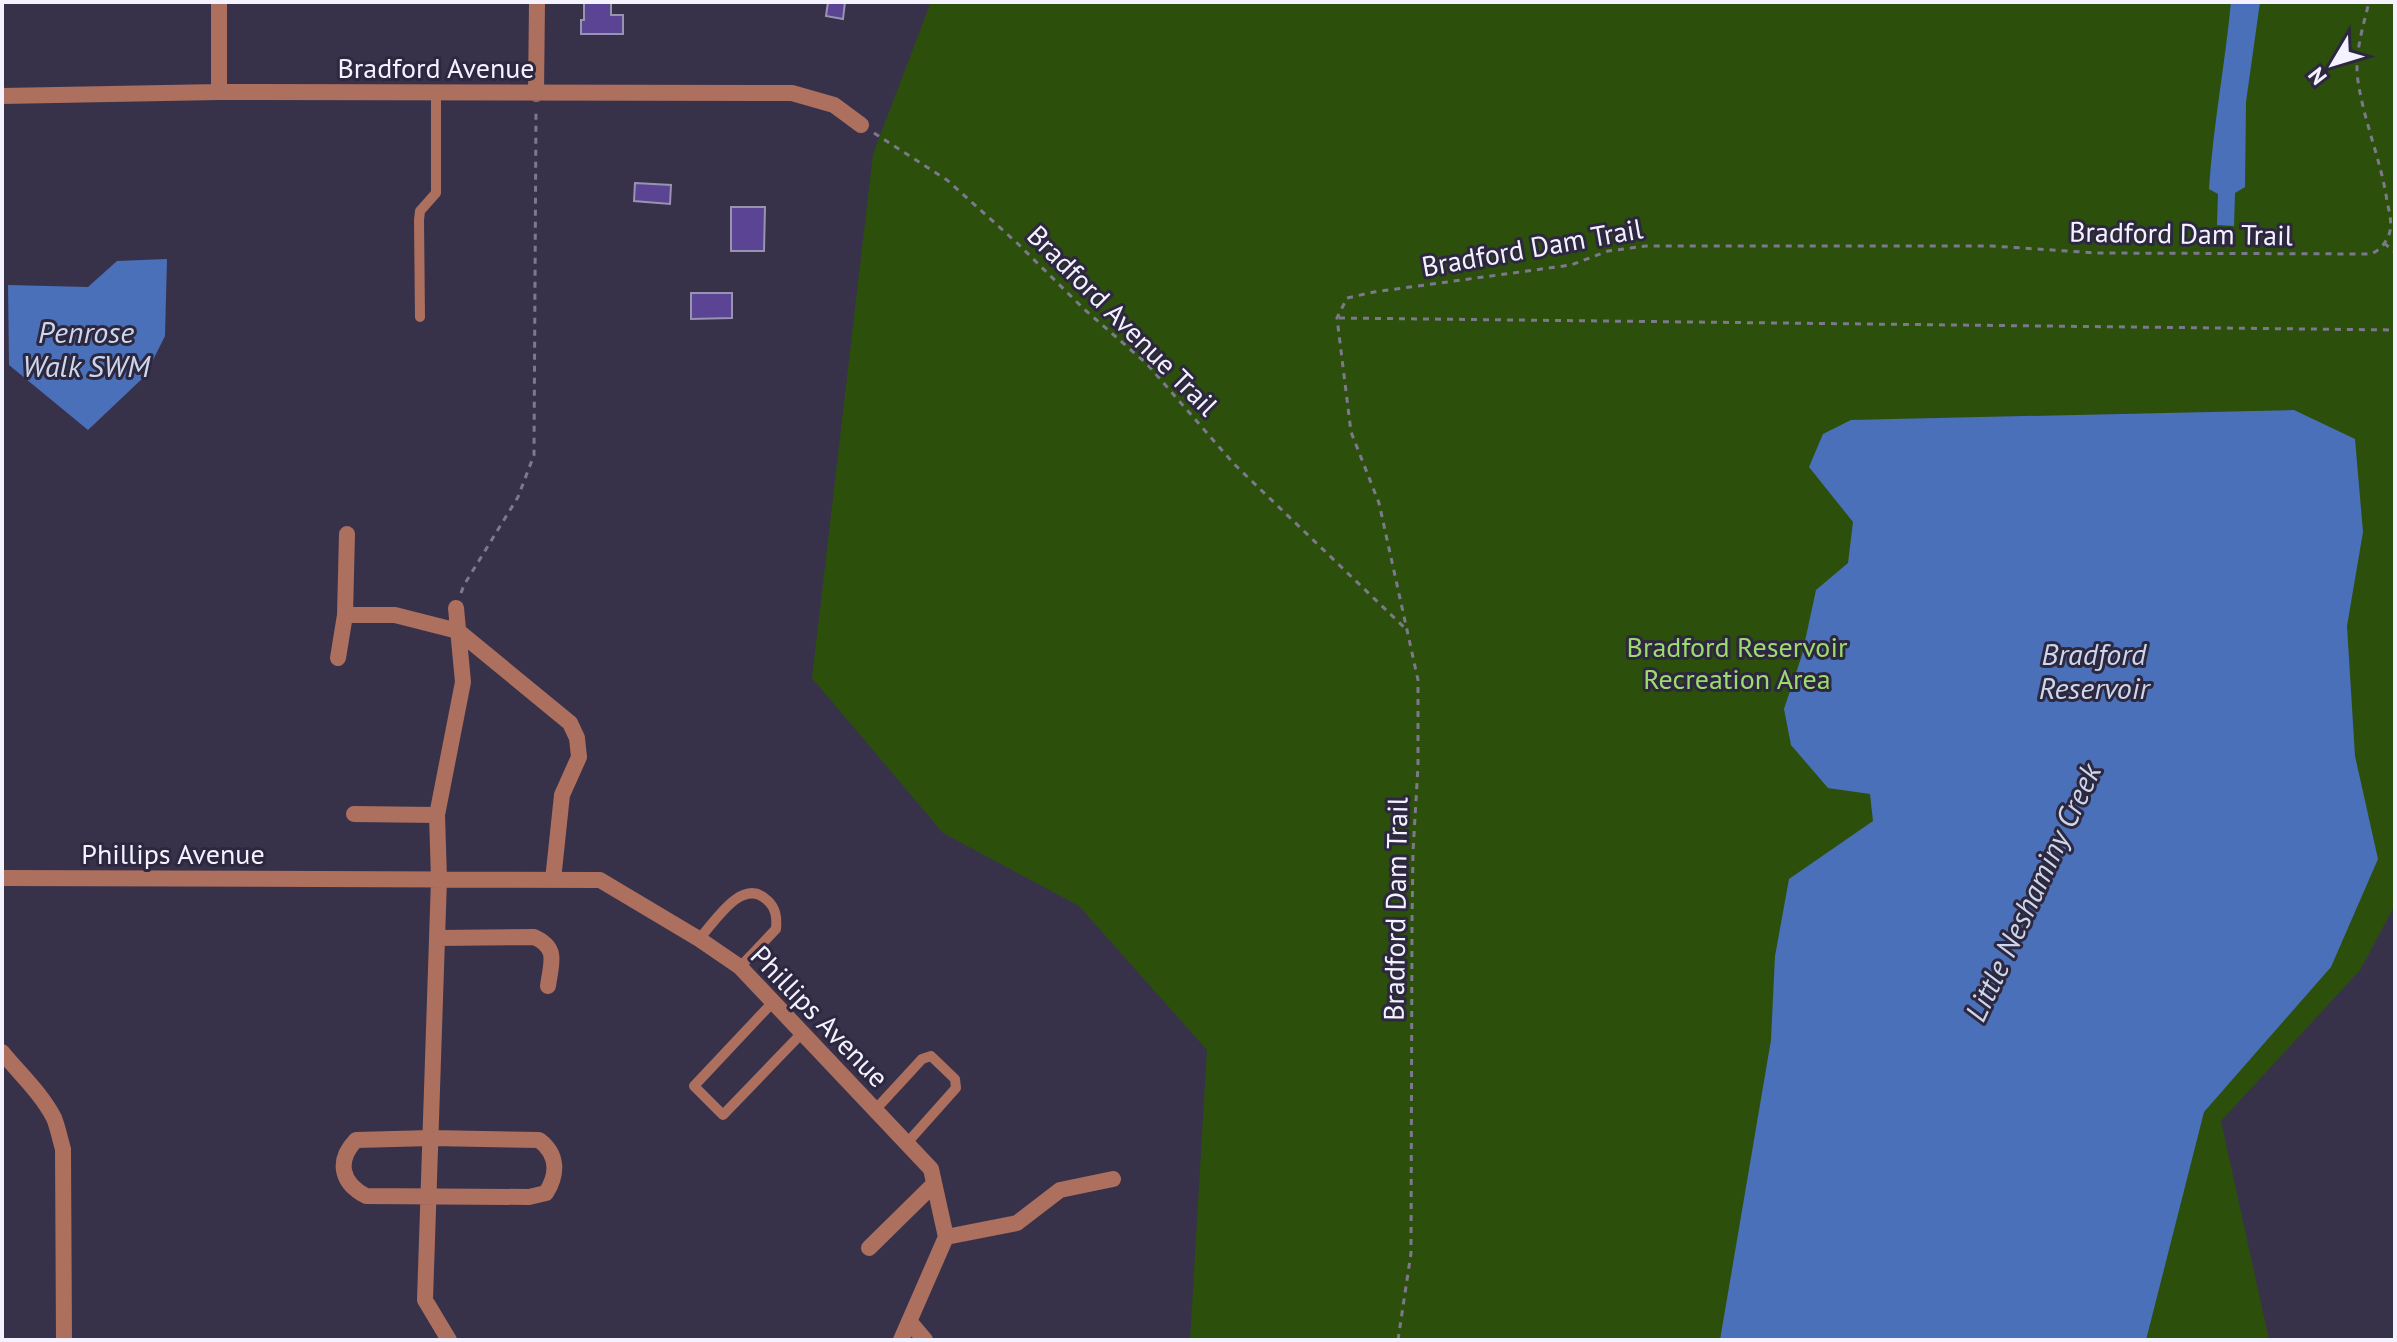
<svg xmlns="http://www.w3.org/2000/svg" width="2397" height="1342" font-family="'PT Sans',sans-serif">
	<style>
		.green { fill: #2d4f0c }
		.water { fill: #4a70ba }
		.building { fill: #5a4493; stroke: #9893af; stroke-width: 2 }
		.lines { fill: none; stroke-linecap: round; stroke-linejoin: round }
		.path { stroke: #7d798d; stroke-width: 3; stroke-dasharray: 6 6; stroke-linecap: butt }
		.lane { stroke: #ad6f5e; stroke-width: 10 }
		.street { stroke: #ad6f5e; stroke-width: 16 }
		.labels { text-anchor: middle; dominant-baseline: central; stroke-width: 6; stroke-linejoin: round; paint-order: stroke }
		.street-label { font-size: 28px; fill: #f4f2ff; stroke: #2d283f }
		.park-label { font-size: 28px; fill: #9ddb6e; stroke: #2d283f }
		.water-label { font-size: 30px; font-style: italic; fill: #ccd7eb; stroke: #2d283f }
	</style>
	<rect width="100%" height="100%" fill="#37324a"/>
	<path class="green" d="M931,2H2395V905L2360,970L2221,1121L2269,1340H1190L1207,1050L1079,906L943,833L812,678L873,154Z"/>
	<path class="water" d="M2231,2H2260L2246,102L2245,187L2235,193L2234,226L2217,225L2218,194L2209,189C2213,126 2225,65 2231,2Z
		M167,259L165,336L145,376L88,430L9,365L8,285L88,287L117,261Z
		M2294,410L2355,439L2363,532L2347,626L2355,756L2378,859L2331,967L2204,1112L2146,1340H1720L1771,1040L1775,956L1789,879L1873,821L1870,794L1828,788L1791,745L1784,709L1802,655L1816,590L1848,563L1853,522L1809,467L1823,434L1851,420Z"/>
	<path class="building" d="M584,2H611V15H623V34H581V20H584Z
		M828,2H845L843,19L826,16Z
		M635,183L671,185L670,204L634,201Z
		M731,207H765L764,251H731Z
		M691,293H732V318L691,319Z"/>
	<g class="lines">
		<path class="path" d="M874,133L947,180L1016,242L1084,309L1147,364L1234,464L1408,631
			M2384,243L2395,252
			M1339,318L2395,330
			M461,593L464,585L518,497L534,455L536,112
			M1398,1340L1411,1253L1412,922L1413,852L1418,766V680L1379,503L1351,432L1337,318L1347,298L1374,292L1571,265L1608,251L1646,246H1992L2097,253L2371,254C2380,250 2388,241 2390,231C2392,221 2389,211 2387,201C2381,160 2364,122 2358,81C2354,55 2363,27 2369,2"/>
		<path class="lane" d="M420,317L419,220L420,211L436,193V93
			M699,939C715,922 742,876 767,900C776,908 777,917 776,929L740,967
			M773,1002L694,1086L723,1115L802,1033
			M875,1110L922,1059L931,1056L955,1079L956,1088L907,1143"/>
		<path class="street" d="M219,2V92
			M536,94L537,2
			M2,96L219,92L792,93L834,105L861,125
			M345,615H395L458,631L570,723L577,738L579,757L562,795L553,880
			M338,658L345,615L347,534
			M354,814L437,815
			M2,878L600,880L699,939L740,967L931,1169L946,1237L901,1340
			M437,938L534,937C559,948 551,963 548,986
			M2,1052C20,1074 41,1093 54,1118C58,1128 60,1139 63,1149L64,1340
			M431,1138L539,1140C558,1154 558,1174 546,1193L529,1197L366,1196C341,1183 336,1161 356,1140Z
			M946,1237L1017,1223L1060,1190L1113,1179
			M869,1248L934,1184
			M909,1321L925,1340
			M449,1340L425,1300L439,879L437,815L463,682L456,608"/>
	</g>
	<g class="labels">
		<g class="street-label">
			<text x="436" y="67">Bradford Avenue</text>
			<text transform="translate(2181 233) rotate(1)">Bradford Dam Trail</text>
			<text transform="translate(1532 247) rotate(-10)">Bradford Dam Trail</text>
			<text transform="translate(1123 320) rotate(45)">Bradford Avenue Trail</text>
			<text x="173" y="853">Phillips Avenue</text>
			<text transform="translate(1395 909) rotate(-89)">Bradford Dam Trail</text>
			<text transform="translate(820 1016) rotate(46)">Phillips Avenue</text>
		</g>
		<g class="park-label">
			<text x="1737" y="646">Bradford Reservoir<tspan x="1737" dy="32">Recreation Area</tspan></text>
		</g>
		<g class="water-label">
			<text x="86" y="331">Penrose<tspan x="86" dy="34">Walk SWM</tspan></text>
			<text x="2094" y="653">Bradford<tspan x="2094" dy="34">Reservoir</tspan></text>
			<text transform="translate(2032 892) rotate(-65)">Little Neshaminy Creek</text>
		</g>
	</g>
	<rect width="2397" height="1342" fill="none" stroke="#f4f2ff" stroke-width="8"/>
	<g transform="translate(2333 64) rotate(232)" stroke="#2d283f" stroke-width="6" paint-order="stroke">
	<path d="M0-6L14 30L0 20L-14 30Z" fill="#f4f2ff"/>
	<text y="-12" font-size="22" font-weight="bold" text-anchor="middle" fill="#f4f2ff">N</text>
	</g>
</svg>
